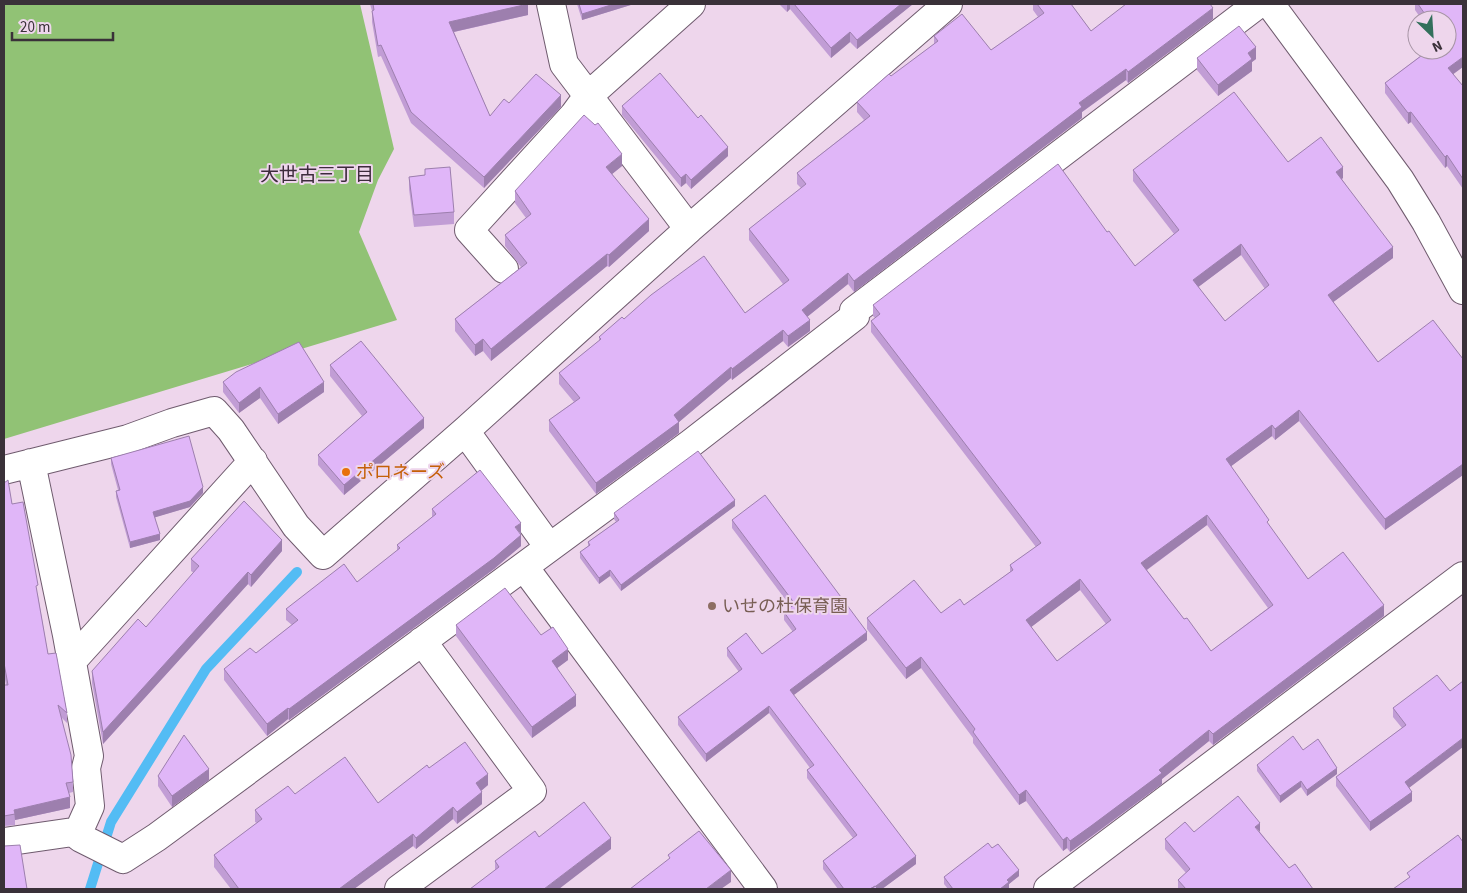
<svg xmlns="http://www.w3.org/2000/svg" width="1467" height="893" font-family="'Source Sans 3','Noto Sans JP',sans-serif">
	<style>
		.green { fill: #91c275 }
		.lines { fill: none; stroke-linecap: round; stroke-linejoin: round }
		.stream { stroke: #53bcf4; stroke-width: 10 }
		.minor-casing { stroke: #6f5b6e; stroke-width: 30 }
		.tertiary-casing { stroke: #6f5b6e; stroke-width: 30 }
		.minor { stroke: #fff; stroke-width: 28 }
		.tertiary { stroke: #fff; stroke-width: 28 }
		.wall { fill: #c19dd5; fill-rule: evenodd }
		.shaded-wall { fill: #9d7fae }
		.building { fill: #e0b6f8; stroke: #9d7fae; fill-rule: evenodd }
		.food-dot { fill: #e8710a; stroke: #eed6ec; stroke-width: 2 }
		.education-dot { fill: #8d6e63; stroke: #eed6ec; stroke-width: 2 }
		.labels { text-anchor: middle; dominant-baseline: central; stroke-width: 4; stroke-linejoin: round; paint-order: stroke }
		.food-label { font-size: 18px; fill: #c56008; stroke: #eed6ec; text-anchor: start }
		.education-label { font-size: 18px; fill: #785e54; stroke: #eed6ec; text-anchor: start }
		.neighbourhood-label { font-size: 19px; fill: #3d2b3c; stroke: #eed6ec }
	</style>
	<rect width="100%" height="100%" fill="#eed6ec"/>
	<path class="green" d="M4,4H360L394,149L378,180L359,232L397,320L4,439Z"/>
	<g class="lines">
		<path class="stream" d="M90,889L111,822L206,669L297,572"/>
		<g class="minor-casing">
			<path id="minor" d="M551,4L564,64L689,229L948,4
				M504,269L469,230L574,115L588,96L691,4
				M465,431L549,547
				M31,463L67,635L89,756L86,768L90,806L77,835
				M4,470L128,439L172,423L214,411L231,430L296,526L323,555L465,431L689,229
				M524,567L763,889
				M71,662L253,461
				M4,842L73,832L81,838L123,859L157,837L690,444L855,316L854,311L1258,4
				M399,889L532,791L422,641
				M1048,889L1463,576"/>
		</g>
		<g class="tertiary-casing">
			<path id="tertiary" d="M1270,4L1400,180L1426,222L1463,290"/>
		</g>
		<use href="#minor" class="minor"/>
		<use href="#tertiary" class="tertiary"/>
	</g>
	<path class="wall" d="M370,4H528V15L454,32L490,116L509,103L561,107L484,188L411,123L381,56L378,57L372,22V11Z
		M577,4H634L582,20Z
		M779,4H913L857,49L850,42L831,58L790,9L787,12Z
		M1033,4H1071L1091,31L1213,19L1128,83L1126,80L1082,112V118L854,292L848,284L807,317L810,331L788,347L783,341L732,380L731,378L679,422V433L596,494L549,431V420L574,402L559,384V373L599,341V337L624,319L745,313L783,284L749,240V229L801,188L797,184V173L864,120L857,112V102L934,44V36L991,50L1038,17L1033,10Z
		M1415,4H1463L1453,74L1463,87V189L1447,166L1445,168L1411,122L1408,124L1385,93V83L1427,51V50H1447V20H1422L1415,10Z
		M1197,58L1256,59L1252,62V71L1218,96L1197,70Z
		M622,106L698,118L728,156L691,189L686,183L681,187L622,115Z
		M1288,162L1343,178L1342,179L1393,258L1333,302L1378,362L1463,359V475L1385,530L1299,421L1275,440L1272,436L1231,466L1269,526L1308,579L1384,616L1213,745L1209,741L1162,779V784L1091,837L1070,852L1067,848L1063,851L1026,801L1019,805L973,743V738L921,668L906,679L867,629V618L941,613L964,605L1010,572V565L1036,547L871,332V321L875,318L873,316V305L1107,232L1135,266L1174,234L1133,181V170ZM1241,255L1265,289L1225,321L1198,287ZM1207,525L1268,608L1211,651L1184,619L1147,570ZM1080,590L1106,624L1057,661L1031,627Z
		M622,166L612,174L649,231L609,267L607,266L491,361L483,351L475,356L455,331V319L521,267L505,246V235L526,218L515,203V191Z
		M425,175L454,212V224L414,227L409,189V177Z
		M330,365L424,428L344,495L318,465V455L362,416L330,376Z
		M223,382L324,392L278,424L260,398L239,413L223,392Z
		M111,458L203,493L190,507L155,517L160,540L130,548L116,497V491L118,490L111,464Z
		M4,483L38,596L48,654L67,713V723L62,718L73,782V792L69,793L70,808L15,820V825L4,826V685H6L4,673Z
		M735,506L621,591L610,576L599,584L580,558V552L588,546V542L616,522L614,519V513Z
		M432,509L521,534V546L494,569L289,720L288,719L267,736L224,680V669L256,653L292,625L286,620V609L357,582L397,551V545L432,517Z
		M732,520L867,640L793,695L916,864L882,889H838L823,869V861L853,838L807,778V770L810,768L769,713L706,762L678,725V717L739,672L727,656V648L762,654L793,632L784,620V612L791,607L732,528Z
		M282,551L251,587L248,584L103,744L92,683V671L146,627L194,573L191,571V559Z
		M456,625L541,635L568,660L557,668L576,706L532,738L456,636Z
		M1450,691L1409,788L1412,801L1370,831L1336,786V777L1402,728L1393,717V708Z
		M1303,750L1337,774L1307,796L1301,787L1280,803L1257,771V765Z
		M429,768L488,785L481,791L482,804L457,824L453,819L416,849L413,846L354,889H231L214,867V855L257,823L255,822V810L295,794L378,803Z
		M158,776L209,780L172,807L158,786Z
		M1194,832H1260L1289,868L1313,889H1178V880L1186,873L1165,849V839Z
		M539,837L611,849L495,870V861Z
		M992,848L1019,876L1009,884V888L1008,889H948L944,884V877Z"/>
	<path class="shaded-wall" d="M528,4V15L449,33V22Z
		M614,4H634L582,20V14Z
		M787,4H790V9L787,12Z
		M901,4H913L857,49V40Z
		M1213,8V19L1128,83V72Z
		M850,32V42L831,58V48Z
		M1256,47V59L1252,62V71L1218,96V85L1248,53Z
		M1463,57V67L1448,78V68Z
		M1126,69V80L1082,112V118L854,292V281L1079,103Z
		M561,95V107L484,188V177Z
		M1411,112V122L1408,124V113Z
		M728,147V156L691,189V180Z
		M622,154V166L606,179V167Z
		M1447,155V166L1445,168V157Z
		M1343,167V178L1336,183V172Z
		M686,174V183L681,187V178Z
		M649,219V231L609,267V255Z
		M1241,244V255L1193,291V280Z
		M1393,247V258L1328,306V295Z
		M607,254V266L491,361V349Z
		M848,273V284L802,321V310Z
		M810,320V331L788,347V336Z
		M783,330V341L732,380V369Z
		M483,339V351L475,356V345Z
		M731,367V378L679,422V433L596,494V483L674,415Z
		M324,382V392L278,424V414Z
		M260,387V398L239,413V403Z
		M1299,410V421L1275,440V429Z
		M424,418V428L344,495V485Z
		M1272,425V436L1226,470V459Z
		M1463,464V475L1385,530V519Z
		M203,487V493L190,507L153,518V512Z
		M735,500V506L621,591V585Z
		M1207,515V525L1141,574V563Z
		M521,523V534L515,527Z
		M160,534V540L130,548V542Z
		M521,535V546L494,569L289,720V709Z
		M282,540V551L251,587V575Z
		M610,570V576L599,584V578Z
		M248,572V584L103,744V732Z
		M1080,579V590L1026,631V620Z
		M1384,605V616L1213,745V734Z
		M867,632V640L790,698V690Z
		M568,649V660L552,672V661Z
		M921,657V668L906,679V668Z
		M576,695V706L532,738V727Z
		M769,706V713L706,762V754Z
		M288,708V719L267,736V724Z
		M1209,730V741L1162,779V784L1070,852V841Z
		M1463,738V747L1405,791V782Z
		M1337,768V774L1307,796V790Z
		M209,769V780L172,807V796Z
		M488,774V785L476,795V783Z
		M1301,781V787L1280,803V796Z
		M1026,790V801L1019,805V795Z
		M482,792V804L457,824V812Z
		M1412,792V801L1370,831V822Z
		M70,797V808L15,820L14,810Z
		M453,807V819L416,849V838Z
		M1260,823V832L1255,827Z
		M413,834V846L354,889H339Z
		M1067,837V848L1063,851V840Z
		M611,838V849L559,889H544Z
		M916,856V864L882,889H871Z
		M731,870V882L721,889H706Z
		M1019,870V876L1009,884V888L1008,889H1000L1007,880Z"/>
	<path class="building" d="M373,4H528L449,22L490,116L504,99L509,103L536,74L561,95L484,177L411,112L381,45L378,46L372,11L374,10Z
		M579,4H614L582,14Z
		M794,4H901L857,40L850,32L831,48Z
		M1037,4H1071L1091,31L1126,4H1210L1213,8L1128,72L1126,69L1079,103L1082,107L854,281L848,273L802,310L810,320L788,336L783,330L732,369L731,367L674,415L679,422L596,483L549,420L580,398L559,373L601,339L599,337L622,317L624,319L651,295L704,256L745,313L789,280L749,229L806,184L797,173L870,116L857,102L889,74L891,76L938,41L934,36L962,14L991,50L1044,13Z
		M1418,4H1463V57L1448,68L1463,86V179L1447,155L1445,157L1411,112L1408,113L1385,83L1429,50H1447V20H1429Z
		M1239,26L1256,47L1248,53L1252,59L1218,85L1197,58Z
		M660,73L698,118L701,115L728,147L691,180L686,174L681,178L622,106Z
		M1234,92L1288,162L1321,137L1343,167L1336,172L1393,247L1328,295L1378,362L1433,320L1463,359V464L1385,519L1299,410L1275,429L1272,425L1226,459L1269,520L1267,522L1308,579L1343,552L1384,605L1213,734L1209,730L1159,770L1162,773L1091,826L1070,841L1067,837L1063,840L1026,790L1019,795L973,732L975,729L921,657L906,668L867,618L914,580L941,613L960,599L964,605L1013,570L1010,565L1041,543L871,321L880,314L873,305L1058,164L1107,232L1109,231L1135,266L1179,230L1133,170ZM1241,244L1269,285L1225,321L1193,280ZM1207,515L1273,605L1211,651L1187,618L1184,619L1141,563ZM1080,579L1111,620L1057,661L1026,620Z
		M584,115L595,125L598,123L622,154L606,167L649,219L609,255L607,254L491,349L483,339L475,345L455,319L527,263L505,235L531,214L515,191Z
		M450,167L454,212L414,215L409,177L425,175V169Z
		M361,341L424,418L344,485L318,455L367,412L330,365Z
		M299,342L324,382L278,414L260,387L239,403L223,382L236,372Z
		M189,436L203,487L190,501L153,512L160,534L130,542L116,491L120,490L111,458Z
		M698,451L735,500L621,585L610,570L599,578L580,552L590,545L588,542L619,520L614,513Z
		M480,470L521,523L515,527L521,535L494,558L289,709L288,708L267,724L224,669L250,648L256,653L298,620L286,609L344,564L357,582L400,548L397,545L436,514L432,509Z
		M8,480L12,504L23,502L38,585L36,586L48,654L56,653L57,658L67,713L58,705L71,755L73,782L66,783L70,797L14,810L15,814L4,816V685H8L4,663V483Z
		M765,495L867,632L790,690L916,856L876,886L870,889H844L823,861L857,835L807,770L814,765L769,706L706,754L678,717L742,669L727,648L746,633L762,654L796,629L784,612L795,604L732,520Z
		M244,501L282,540L251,575L248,572L103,732L92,671L138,619L146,627L199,566L191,559Z
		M505,588L541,635L553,627L568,649L552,661L576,695L532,727L456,625Z
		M1437,675L1450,691L1463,681V738L1405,782L1412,792L1370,822L1336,777L1406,725L1393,708Z
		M184,735L209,769L172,796L158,776Z
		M1293,736L1303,750L1318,739L1337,768L1307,790L1301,781L1280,796L1257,765Z
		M465,742L488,774L476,783L482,792L457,812L453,807L416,838L413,834L339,889H238H239L214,855L262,819L255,810L288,786L295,794L345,757L378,803L427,765L429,768Z
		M1238,796L1260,823L1255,827L1289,868L1295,864L1313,889H1186L1178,880L1190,869L1165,839L1185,822L1194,832Z
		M584,802L611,838L544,889H470L499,867L495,861L535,831L539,837Z
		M699,831L731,870L706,889H630L670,858L668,855Z
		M1458,835L1463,842V889H1393L1410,877L1407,873Z
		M988,843L992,848L998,844L1019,870L1007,880L1009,882L1000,889H953L944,877Z
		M20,845L27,889H4V846Z
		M875,886L878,889H870Z"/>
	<circle class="food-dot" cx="346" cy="472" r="5"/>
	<circle class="education-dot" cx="712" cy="606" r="5"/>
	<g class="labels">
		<g class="food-label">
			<text x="356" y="472">ポロネーズ</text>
		</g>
		<g class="education-label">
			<text x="722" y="606">いせの杜保育園</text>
		</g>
		<g class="neighbourhood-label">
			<text x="317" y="175">大世古三丁目</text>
		</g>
	</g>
	<rect width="1467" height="893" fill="none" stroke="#3a3139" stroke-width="10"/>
	<g transform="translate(1432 35) rotate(155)"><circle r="24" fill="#eed6ec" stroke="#a694a4"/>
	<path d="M0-4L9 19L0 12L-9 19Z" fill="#326f5b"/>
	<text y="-8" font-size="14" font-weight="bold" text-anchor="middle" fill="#3a3139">N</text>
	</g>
	<path d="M12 32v8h101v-8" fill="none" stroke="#3a3139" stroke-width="2.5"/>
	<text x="20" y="32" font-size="15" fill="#3a3139" stroke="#eed6ec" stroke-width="4" paint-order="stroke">20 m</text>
</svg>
